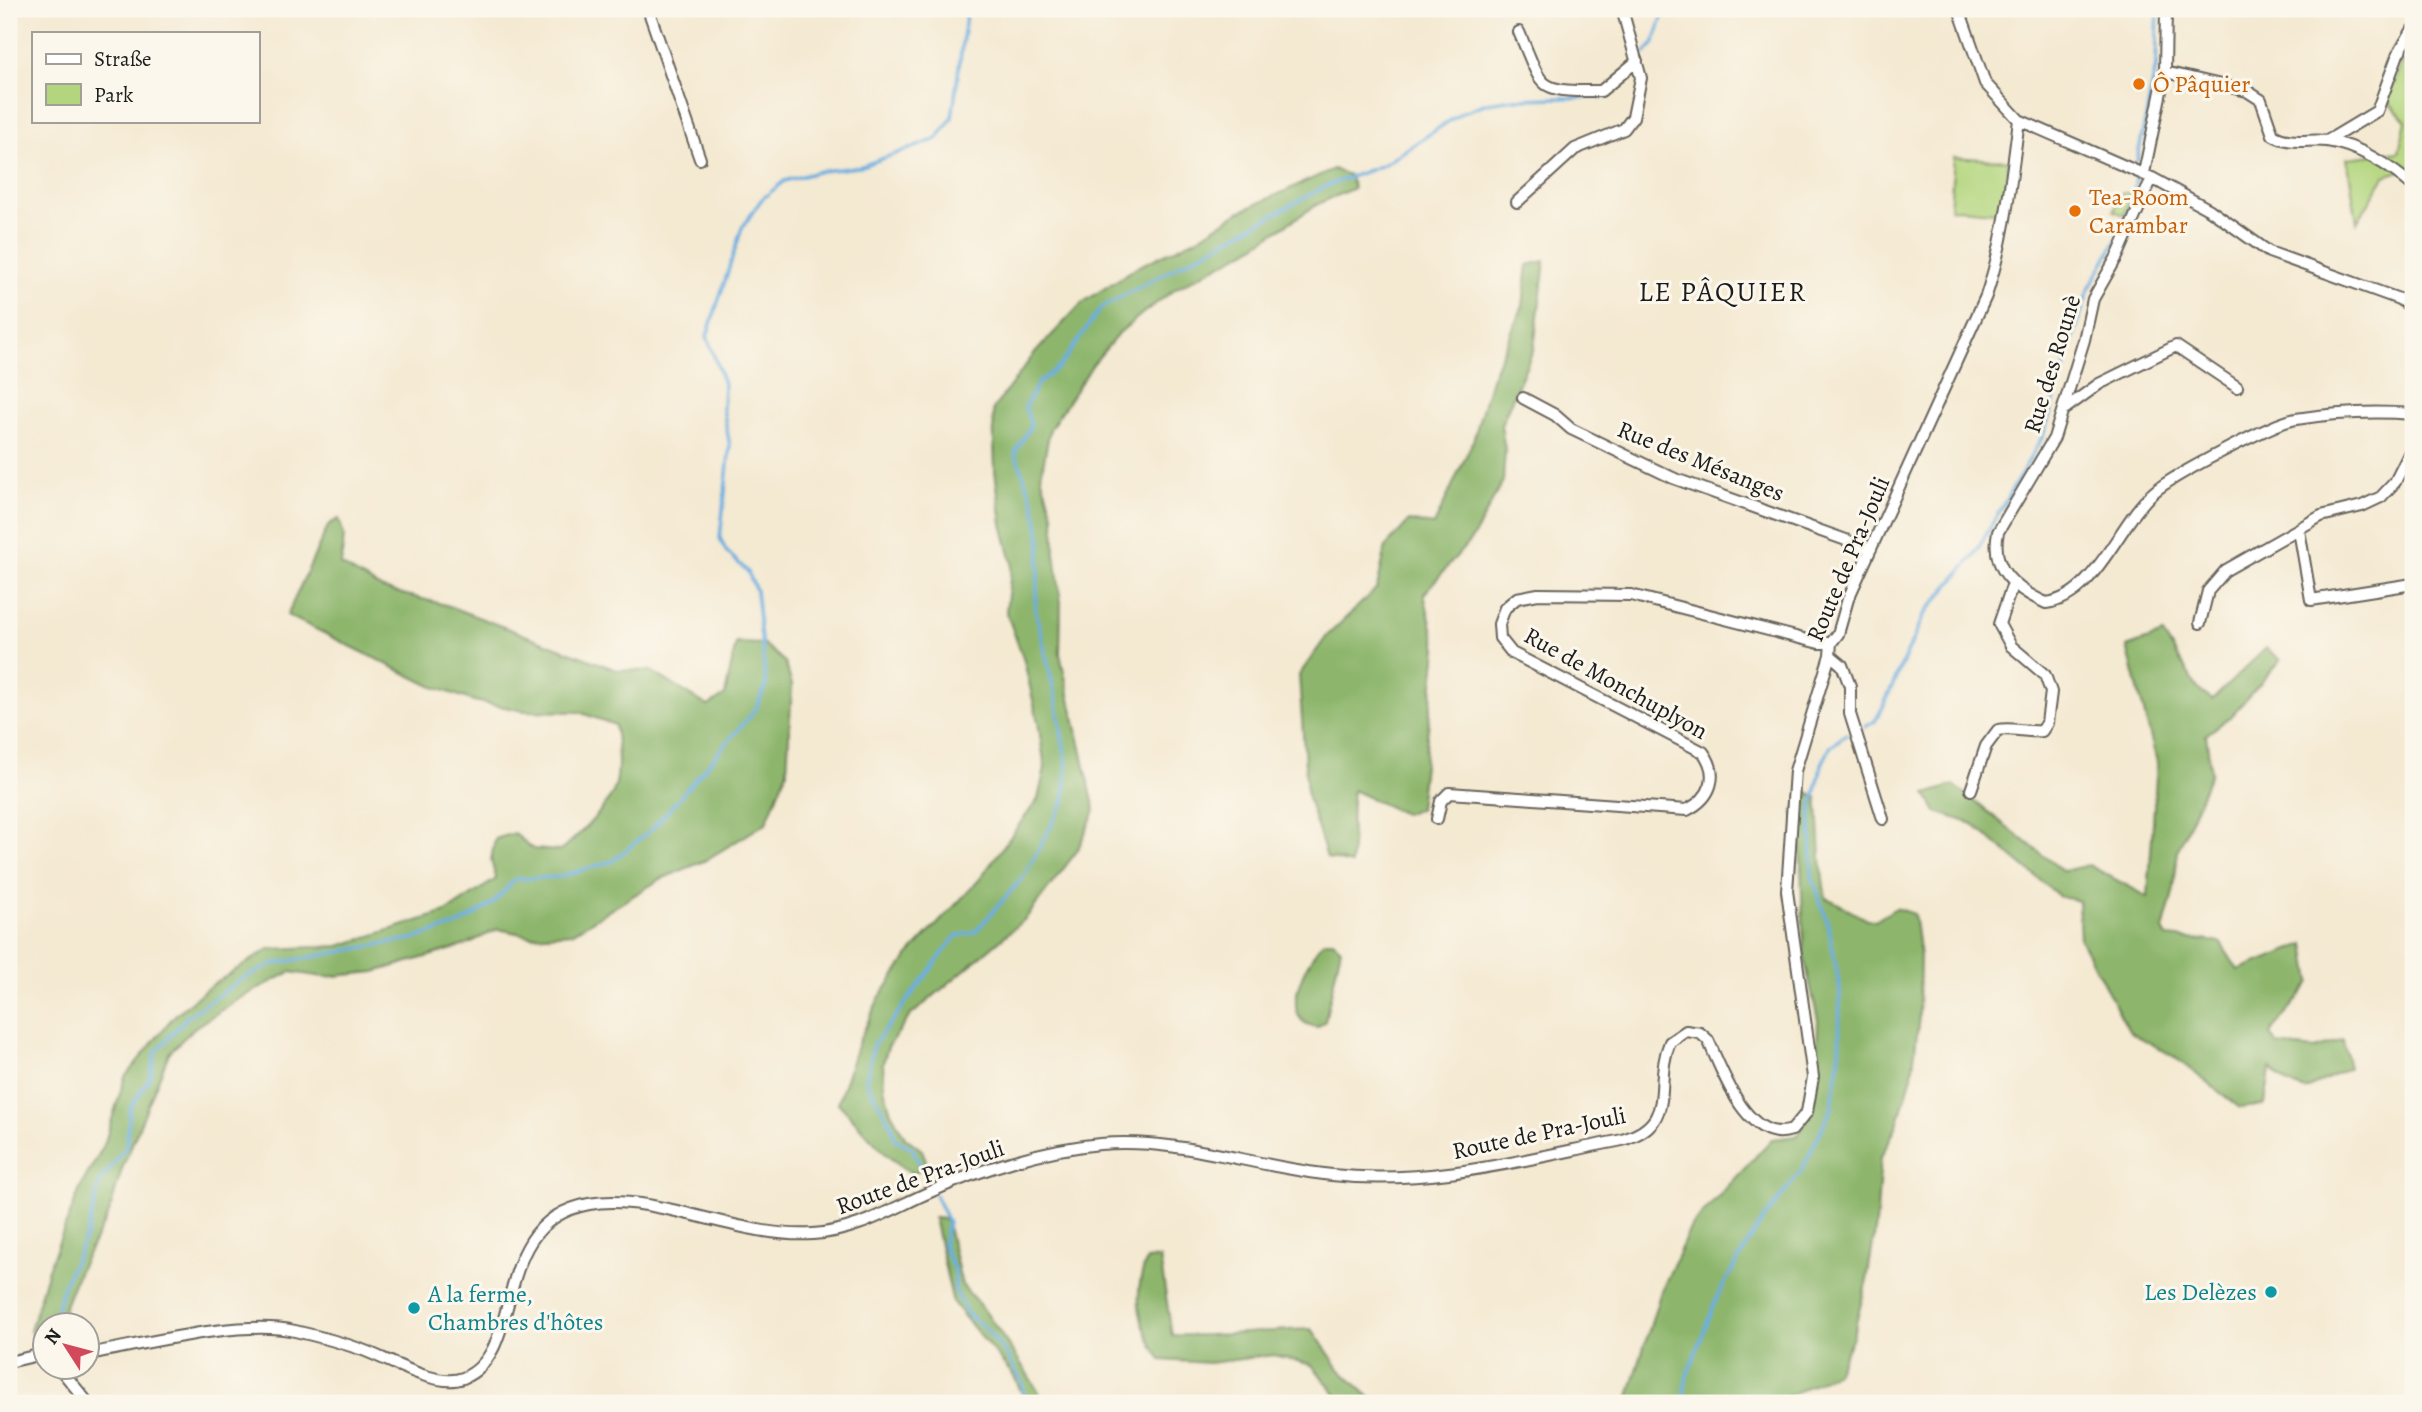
<svg xmlns="http://www.w3.org/2000/svg" width="2422" height="1412" font-family="Alegreya,serif">
	<style>
		.green { fill: #b2d57d; stroke: #67784c; stroke-width: 2 }
		.forest { fill: #8db66c; stroke: #546944; stroke-width: 2 }
		.lines { fill: none; stroke-linecap: round; stroke-linejoin: round }
		.stream { stroke: #6caee0; stroke-width: 3.5 }
		.minor-casing { stroke: #68645b; stroke-width: 14 }
		.minor { stroke: #fff; stroke-width: 10 }
		.food-dot { fill: #e8710a; stroke: #fbf7ec; stroke-width: 2.5 }
		.culture-dot { fill: #0f9aa8; stroke: #fbf7ec; stroke-width: 2.5 }
		.labels { text-anchor: middle; dominant-baseline: central; stroke-width: 6; stroke-linejoin: round; paint-order: stroke }
		.food-label { font-size: 24px; fill: #c56008; stroke: #fbf7ec; text-anchor: start }
		.street-label { font-size: 24px; fill: #1c1c1c; stroke: #fbf7ec }
		.culture-label { font-size: 24px; fill: #0d838f; stroke: #fbf7ec; text-anchor: end }
		.quarter-label { font-size: 28px; letter-spacing: 2px; fill: #1c1c1c; stroke: #fbf7ec }
	</style>
	<rect width="100%" height="100%" fill="#fbf7ec"/>
	<filter id="ink" filterUnits="userSpaceOnUse"><feTurbulence type="fractalNoise" baseFrequency=".0143" numOctaves="2"/><feDisplacementMap in="SourceGraphic" scale="14" xChannelSelector="R" yChannelSelector="G"/><feConvolveMatrix kernelMatrix="1 2 1 2 8 2 1 2 1" color-interpolation-filters="sRGB"/></filter>
	<filter id="wash" filterUnits="userSpaceOnUse"><feTurbulence type="fractalNoise" baseFrequency=".00686" numOctaves="4" result="noise"/><feDisplacementMap in="SourceGraphic" scale="28" xChannelSelector="R" yChannelSelector="G"/><feGaussianBlur stdDeviation="1.57" result="paint"/><feColorMatrix in="noise" values="0 0 0 0 0 0 0 0 0 0 0 0 0 0 0 0 0 1.4 0 .05"/><feComposite in="paint" operator="in"/></filter>
	<g filter="url(#wash)">
		<rect width="100%" height="100%" fill="#f4e9d1"/>
		<path class="green" d="M2413,38V167L2385,176L2357,222L2347,158L2399,152L2406,121L2387,100Z
			M1954,157L2009,161L2004,213L1950,208Z
			M2122,193H2132L2124,215L2114,211Z"/>
		<path class="forest" d="M1333,169L1349,175L1354,188L1318,204L1248,250L1177,288L1143,313L1119,333L1093,364L1050,429L1041,476L1054,517L1055,553L1061,603L1060,654L1095,811L1077,851L1026,918L910,1016L888,1047L883,1063L884,1088L891,1112L905,1137L922,1150L927,1163L914,1174C883,1158 863,1128 838,1103L858,1043L879,998L912,951L979,880L1038,799L1045,768L1038,722L1024,661L1006,611L1012,563L1002,524L995,471L993,409L1035,353L1082,303L1137,267L1196,239L1239,212Z
			M1545,261L1534,348L1501,425L1505,450L1503,481L1474,536L1424,594L1437,649L1419,809L1404,814L1353,790C1349,818 1354,838 1351,864L1327,858L1307,795L1299,675L1327,636L1377,588L1386,546L1409,521L1434,525L1473,441L1491,379L1523,306L1528,265Z
			M339,519L344,535L341,565L383,589L446,605L617,670L651,671L708,706L725,695L736,643L764,644L785,662L792,685L787,771L766,823L704,861L661,879L572,933L531,936L498,929L463,946L375,972L324,977L290,972L239,999L194,1028L169,1053L122,1169L109,1213L80,1268L58,1324H46L45,1334L36,1340L30,1331L48,1269L82,1184L104,1145L125,1077L173,1017L206,989L269,949L339,946L446,912L496,879L491,860L495,839L514,833L533,849L560,851C576,838 606,809 614,790C621,771 617,744 615,725L579,712L524,711L474,701L431,686L287,615L329,524Z
			M2163,634L2199,690L2212,700L2266,648L2281,660L2230,717L2206,735L2211,772L2178,850L2174,889L2163,930L2167,937L2220,942L2238,970L2305,944L2311,982L2270,1034L2277,1045L2315,1049L2343,1040L2349,1068L2305,1090L2288,1084L2270,1069L2265,1105L2240,1108L2173,1056L2129,1031L2080,939L2078,901L2059,896L1973,824L1936,812L1926,794L1954,785L2063,871L2089,865L2148,897L2157,762L2127,647Z
			M1805,791L1817,797C1821,832 1819,863 1826,898C1844,904 1856,918 1875,921L1896,908L1914,914L1920,956L1919,1016L1912,1076L1897,1125L1881,1157L1876,1225L1867,1280L1852,1339L1836,1373L1774,1403H1627L1660,1294L1691,1226L1772,1139L1797,1136L1815,1103L1818,1020L1804,957L1800,833L1793,812Z
			M1324,941H1333L1341,948L1325,1021L1318,1027C1274,1022 1306,960 1324,941Z
			M934,1218L946,1219L962,1285L985,1311L1020,1362L1041,1396L1040,1403H1026L1014,1376L953,1303Z
			M1160,1258L1172,1335C1219,1337 1265,1330 1312,1329L1340,1370L1376,1403H1343L1312,1365L1274,1355L1209,1363L1161,1360C1139,1326 1131,1298 1147,1259Z"/>
		<g class="lines">
			<path class="stream" d="M1645,53L1654,43L1665,9
				M2137,161L2156,66L2158,9
				M1865,727L1875,721L1882,709L1924,615L1973,557L2043,436L2088,291L2122,230L2133,201L2136,178
				M929,1183L912,1148L895,1139L892,1126L866,1082L873,1046L956,936L975,932L1024,876L1064,802L1067,766L1056,699L1035,608L1041,542L1034,503L1015,453L1031,425L1025,407L1038,383L1060,366L1101,308L1326,186L1383,165L1463,112L1487,103L1514,99L1606,97
				M935,1195L948,1222L943,1245L955,1272V1290L968,1315L985,1328L1005,1352L1022,1382L1025,1403
				M53,1324L63,1286L87,1234L100,1182L126,1147L130,1109L150,1077L156,1052L187,1017L242,979L273,964L416,938L460,924L492,904L515,879L559,877L613,861L653,828L755,710L766,686L756,591L748,572L726,551L720,538L730,446L723,409L724,384L707,336L742,228L761,200L784,181L821,171L859,167L937,139L952,118L967,9
				M1682,1403L1687,1375L1718,1295L1755,1231L1803,1168L1831,1109L1839,1062L1840,988L1828,924L1812,876L1811,812L1822,764L1831,746L1847,734"/>
		</g>
	</g>
	<g filter="url(#ink)">
		<g class="lines">
			<g class="minor-casing">
				<path id="minor" d="M648,9L700,159
					M1959,9L1985,83L2019,120L2152,178L2210,210L2269,252L2399,299L2413,308
					M1519,32C1544,89 1535,92 1601,91L1637,61
					M2165,72L2247,91L2261,100L2273,135C2290,145 2308,139 2327,141C2358,145 2390,166 2413,186
					M2327,141L2377,111L2398,54L2413,29
					M2144,173L2165,72L2166,9
					M2152,178L2118,255L2093,299L2084,340L2054,438L1998,532C1990,569 2015,589 2046,603C2096,597 2118,523 2154,492C2172,476 2275,422 2296,419C2334,413 2376,411 2413,414
					M1517,202L1575,149L1624,129L1633,117L1641,78L1622,9
					M1523,398L1555,415L1571,429L1673,478L1871,549
					M2063,410L2099,384L2176,346L2237,387
					M2299,530L2311,600L2413,584
					M2200,623L2208,591L2226,570L2321,516L2362,506L2381,497L2395,482L2413,446
					M1830,655L1842,665L1850,686V714L1883,819
					M1971,790L1986,746L1998,730C2013,727 2027,733 2042,731L2047,723L2051,692L2045,675L2011,646L1999,624L2013,583
					M1437,819L1441,801L1449,793L1687,810C1711,798 1720,775 1703,752L1512,653L1500,638L1499,624L1505,608L1517,598L1538,594L1631,595L1819,643H1831
					M88,1354C145,1344 240,1319 295,1331C317,1336 340,1342 360,1349C387,1358 436,1389 463,1378C529,1351 486,1223 589,1204C656,1192 740,1239 813,1234C857,1231 891,1209 930,1192C981,1169 1044,1149 1100,1144C1180,1137 1253,1167 1332,1175C1431,1186 1526,1159 1622,1140C1680,1123 1652,1084 1670,1042L1686,1031L1700,1033L1708,1040C1722,1069 1747,1146 1792,1130L1807,1112L1813,1077L1787,891L1795,771L1830,655L1831,643L1838,634L1848,599L1986,296C2005,239 2011,180 2019,120
					M9,1362L34,1356L46,1358
					M58,1366L88,1403"/>
			</g>
			<use href="#minor" class="minor"/>
		</g>
	</g>
	<g class="food-dot">
		<circle cx="2139" cy="84" r="7"/>
		<circle cx="2075" cy="211" r="7"/>
	</g>
	<g class="culture-dot">
		<circle cx="2271" cy="1292" r="7"/>
		<circle cx="414" cy="1308" r="7"/>
	</g>
	<g class="labels">
		<g class="food-label">
			<text x="2153" y="84">Ô Pâquier</text>
			<text x="2089" y="197">Tea-Room<tspan x="2089" dy="28">Carambar</tspan></text>
		</g>
		<g class="street-label">
			<text transform="translate(2052 364) rotate(-73)">Rue des Rounè</text>
			<text transform="translate(1701 461) rotate(22)">Rue des Mésanges</text>
			<text transform="translate(1848 559) rotate(-67)">Route de Pra-Jouli</text>
			<text transform="translate(1616 683) rotate(29)">Rue de Monchuplyon</text>
			<text transform="translate(1539 1133) rotate(-12)">Route de Pra-Jouli</text>
			<text transform="translate(920 1177) rotate(-20)">Route de Pra-Jouli</text>
		</g>
		<g class="culture-label">
			<text x="2257" y="1292">Les Delèzes</text>
			<text x="428" y="1294" text-anchor="start">A la ferme,<tspan x="428" dy="28">Chambres d'hôtes</tspan></text>
		</g>
		<g class="quarter-label">
			<text x="1723" y="292">LE PÂQUIER</text>
		</g>
	</g>
	<rect width="2422" height="1412" fill="none" stroke="#fbf7ec" stroke-width="35"/>
	<rect x="32" y="32" width="228" height="91" fill="#fbf7ec" stroke="#a29f99" stroke-width="2"/>
	<rect x="46" y="54" width="35" height="10" fill="#ffffff" stroke="#a29f99" stroke-width="2"/>
	<text x="94" y="66" font-size="21" fill="#1c1c1c">Straße</text>
	<rect x="46" y="84" width="35" height="21" fill="#b2d57d" stroke="#a29f99" stroke-width="2"/>
	<text x="94" y="102" font-size="21" fill="#1c1c1c">Park</text>
	<g transform="translate(66 1346) rotate(306)"><circle r="33" fill="#fbf7ec" stroke="#a29f99" stroke-width="2"/>
	<path d="M0-5L12 26L0 18L-12 26Z" fill="#d1495b"/>
	<text y="-10" font-size="19" font-weight="bold" text-anchor="middle" fill="#1c1c1c">N</text>
	</g>
</svg>
